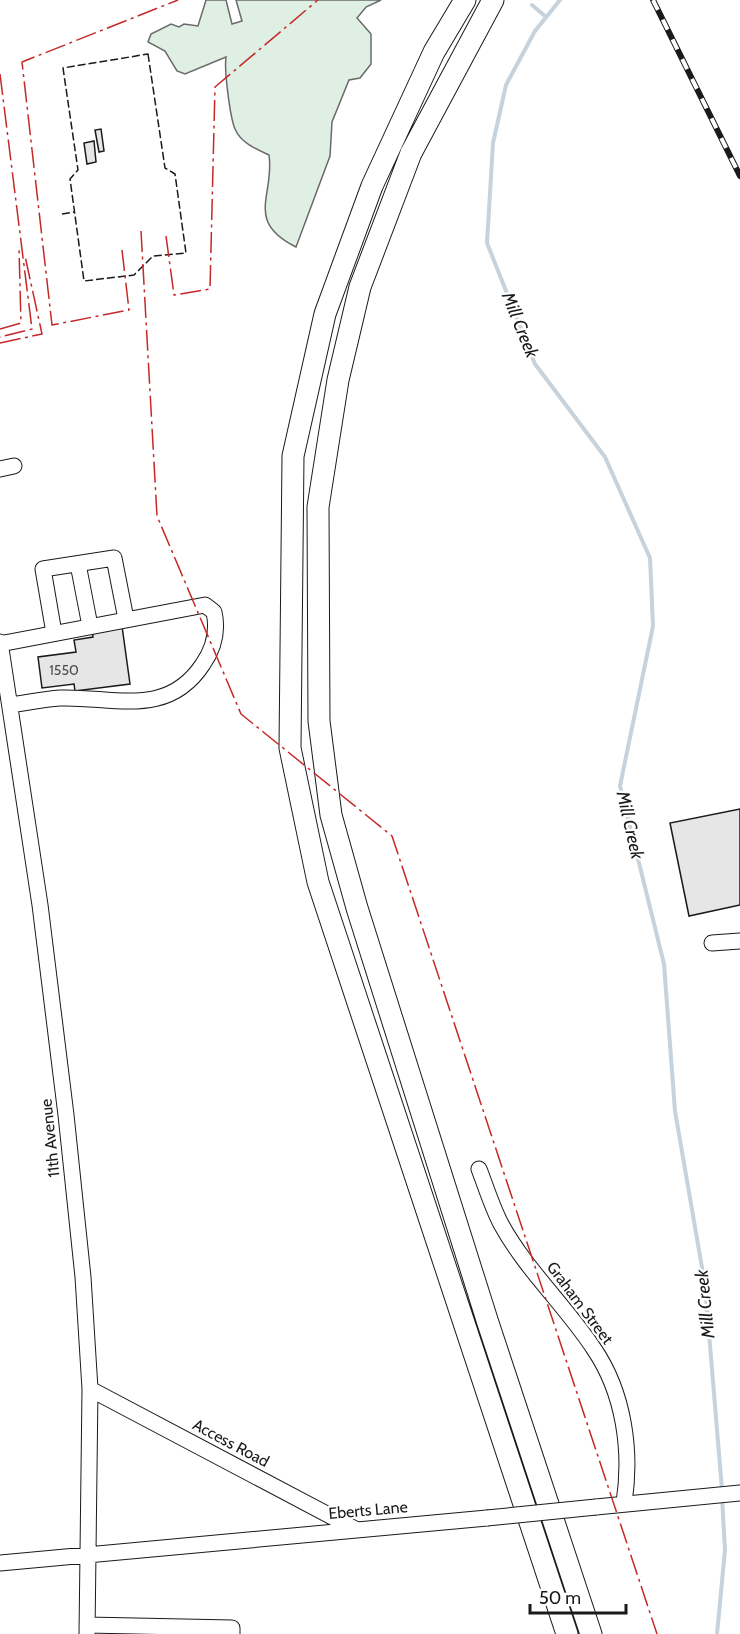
<svg xmlns="http://www.w3.org/2000/svg" width="740" height="1634" font-family="Cabin,sans-serif">
	<style>
		.green { fill: #e0efe3; stroke: #6a6a6a; stroke-width: 1.5 }
		.lines { fill: none; stroke-linecap: round; stroke-linejoin: round }
		.stream { stroke: #c6d2dc; stroke-width: 4 }
		.building { fill: #e6e6e6; stroke: #1a1a1a; stroke-width: 1.5 }
		.minor-casing { stroke: #1a1a1a; stroke-width: 17 }
		.highway-casing { stroke: #1a1a1a; stroke-width: 23 }
		.minor { stroke: #fff; stroke-width: 15 }
		.highway { stroke: #fff; stroke-width: 21 }
		.rail-casing { stroke: #1a1a1a; stroke-width: 6 }
		.rail { stroke: #fff; stroke-width: 4; stroke-dasharray: 11; stroke-linecap: butt }
		.minor-bridge-casing { stroke: #1a1a1a; stroke-width: 17; stroke-linecap: butt }
		.minor-bridge { stroke: #fff; stroke-width: 15 }
		.fence { stroke: #1a1a1a; stroke-width: 1.5; stroke-dasharray: 8 3; stroke-linecap: butt }
		.power { stroke: #c62828; stroke-width: 1.5; stroke-dasharray: 21 4.5 3 4.5; stroke-linecap: butt }
		.labels { text-anchor: middle; dominant-baseline: central; stroke-width: 4.5; stroke-linejoin: round; paint-order: stroke }
		.number-label { font-size: 14px; fill: #4d4d4d }
		.street-label { font-size: 16px; fill: #1a1a1a; stroke: #fff }
		.water-label { font-size: 18px; font-style: italic; fill: #1a1a1a; stroke: #fff }
	</style>
	<rect width="100%" height="100%" fill="#fff"/>
	<path class="green" d="M206,0H226L232,24L242,21L236,0H381L366,7L357,18L371,34V64L360,78L349,80L332,122L330,156L296,247C244,221 275,195 269,155C256,149 241,143 235,129C230,117 224,70 226,57L185,74L177,71L165,51L148,42L151,34L171,24L179,27L184,24L198,26Z"/>
	<g class="lines">
		<path class="stream" d="M560,0L535,31L506,85L493,143L487,243L535,364L605,457L650,558L653,626L620,786L664,964L675,1111L705,1285L722,1490
			M532,5L546,17
			M717,1634L725,1550L722,1497"/>
	</g>
	<path class="building" d="M101,129L104,151L99,152L95,130Z
		M94,141L96,162L87,164L84,143Z
		M122,626L130,684L75,691L74,684L42,688L38,657L76,652L74,640L93,637L92,630Z
		M740,809V905L689,916L670,823Z"/>
	<g class="lines">
		<g class="minor-casing">
			<path id="minor" d="M0,469L14,466
				M78,564L90,626
				M54,633L43,569L114,558L126,619
				M0,642L40,905L66,1115L83,1277L90,1389L87,1634
				M0,644L205,605L214,612C218,630 214,648 203,664C167,719 113,696 60,698C43,699 26,703 10,705
				M712,943L740,941
				M479,1169C486,1187 492,1207 501,1224C526,1270 566,1306 594,1349C624,1393 632,1451 624,1503
				M90,1389L355,1529
				M596,1507L740,1493
				M0,1563L487,1518
				M87,1625L232,1628V1634"/>
		</g>
		<g class="highway-casing">
			<path id="highway" d="M465,0L434,52L372,186L325,314L293,456L290,748L318,882L567,1634
				M493,0L411,153L360,287L338,380L318,507L319,721L331,815L357,908L488,1323L591,1634"/>
		</g>
		<use href="#minor" class="minor"/>
		<use href="#highway" class="highway"/>
		<g class="rail-casing">
			<path id="rail" d="M653,0L740,176"/>
		</g>
		<use href="#rail" class="rail"/>
		<g class="minor-bridge-casing">
			<path id="minor-bridge" d="M487,1518L596,1507"/>
		</g>
		<use href="#minor-bridge" class="minor-bridge"/>
		<path class="fence" d="M148,54L165,168L175,174L186,253L153,256L134,275L84,281L70,179L78,170L63,68Z
			M62,214L75,212"/>
		<path class="power" d="M0,74L32,329L0,337
			M141,231L157,516L241,714L392,836L657,1634
			M166,236L174,295L210,289L215,87L318,0
			M122,250L129,310L52,325L22,62L178,0
			M0,329L21,323L19,248
			M0,343L42,334L25,256"/>
	</g>
	<g class="labels">
		<g class="number-label">
			<text x="64" y="670">1550</text>
		</g>
		<g class="street-label">
			<text transform="translate(50 1138) rotate(-96)">11th Avenue</text>
			<text transform="translate(580 1303) rotate(53)">Graham Street</text>
			<text transform="translate(231 1443) rotate(28)">Access Road</text>
			<text transform="translate(368 1510) rotate(-5)">Eberts Lane</text>
		</g>
		<g class="water-label">
			<text transform="translate(520 325) rotate(68)">Mill Creek</text>
			<text transform="translate(630 825) rotate(77)">Mill Creek</text>
			<text transform="translate(705 1304) rotate(-96)">Mill Creek</text>
		</g>
	</g>
	<path d="M530 1604v9h96v-9" fill="none" stroke="#1a1a1a" stroke-width="3"/>
	<text x="539" y="1604" font-size="18" fill="#1a1a1a" stroke="#ffffff" stroke-width="4.5" paint-order="stroke">50 m</text>
</svg>
